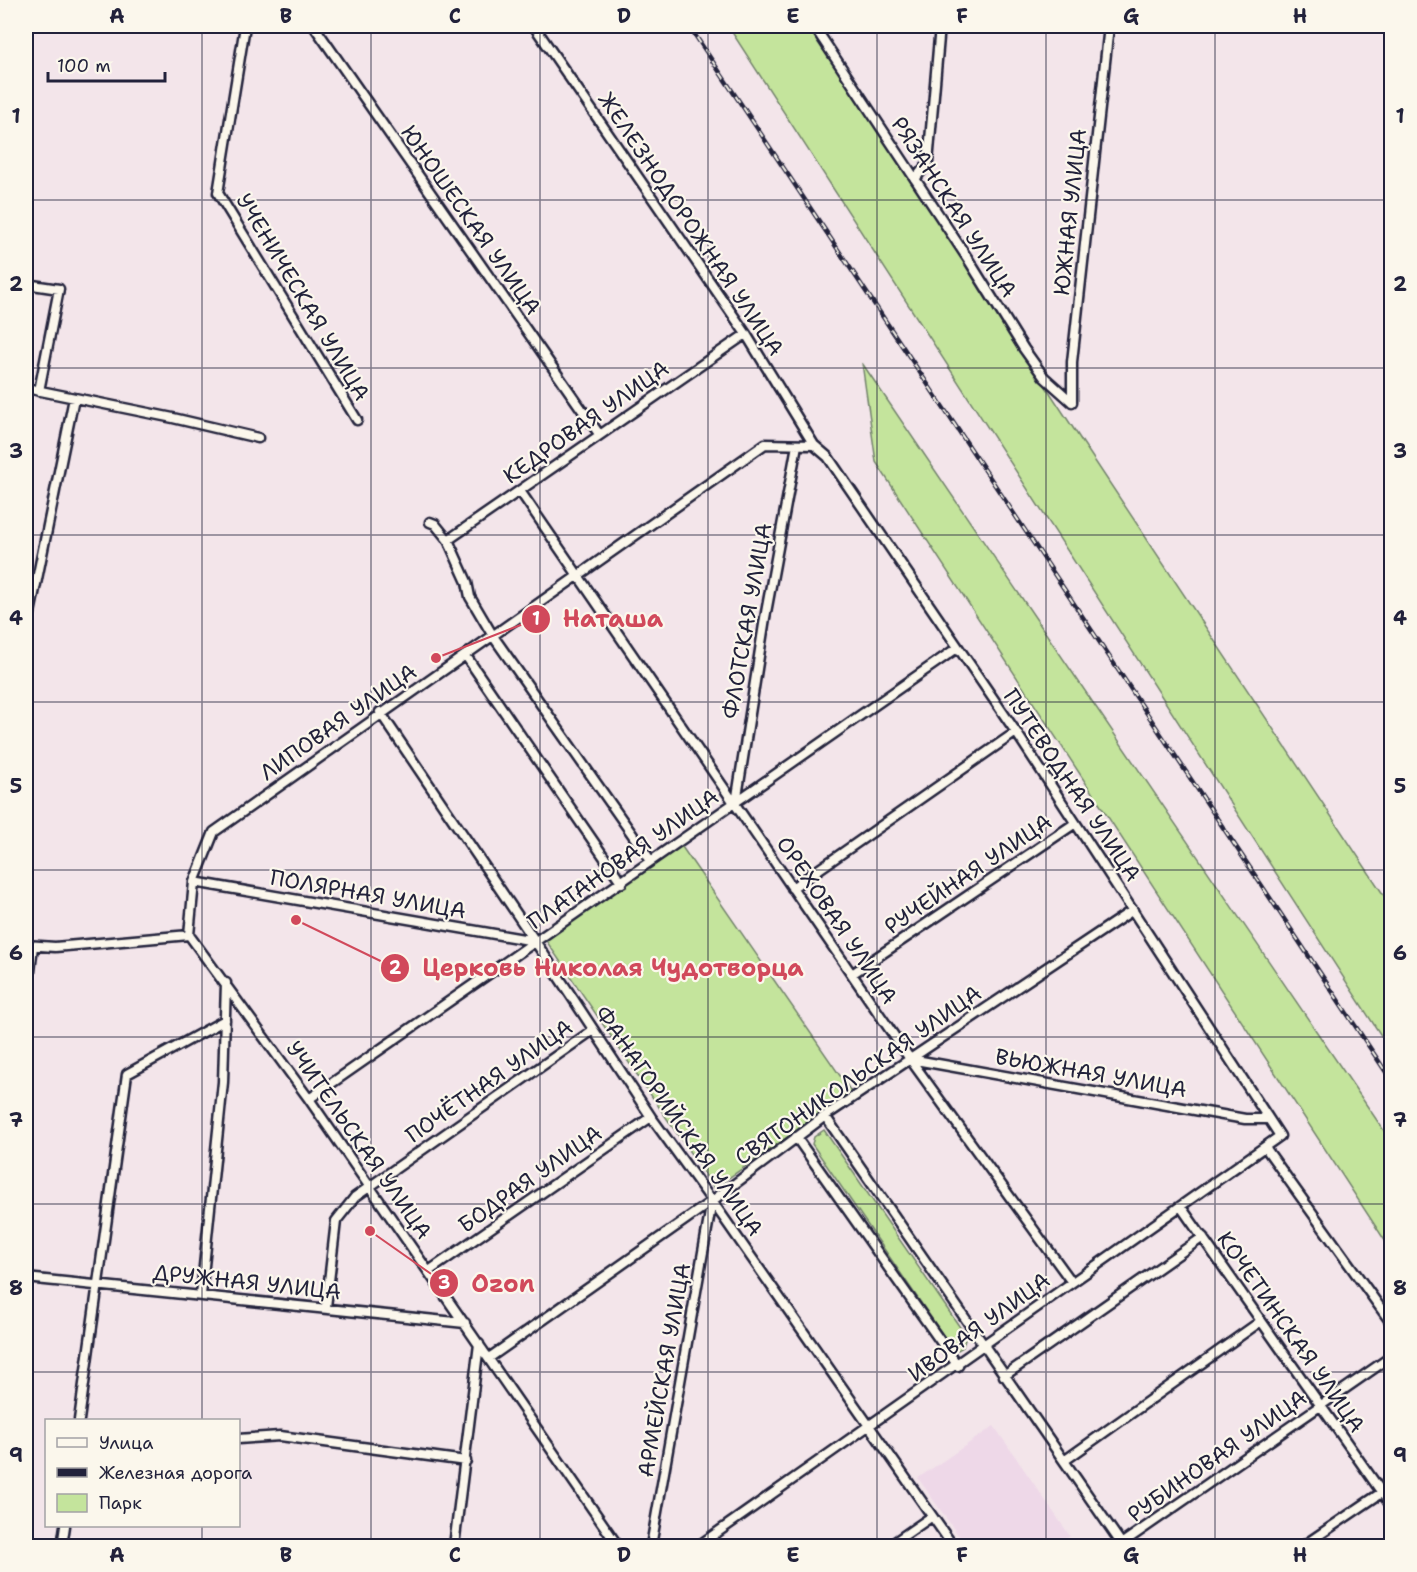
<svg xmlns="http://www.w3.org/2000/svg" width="1417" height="1572" font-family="'Shantell Sans',sans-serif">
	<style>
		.built { fill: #eed8e8 }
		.green { fill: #c4e49c; stroke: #73836c; stroke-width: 1.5 }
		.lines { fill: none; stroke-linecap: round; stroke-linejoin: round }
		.minor-casing { stroke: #22223b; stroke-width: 13 }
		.minor { stroke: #fbf7ec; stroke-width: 8 }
		.rail-casing { stroke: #22223b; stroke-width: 4.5 }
		.rail { stroke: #fbf7ec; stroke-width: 2; stroke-dasharray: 7; stroke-linecap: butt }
		.grid { fill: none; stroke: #22223b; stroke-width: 1.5; stroke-opacity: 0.55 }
		.labels { text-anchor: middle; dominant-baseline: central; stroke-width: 4.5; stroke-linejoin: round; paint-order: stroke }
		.street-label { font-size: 22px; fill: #22223b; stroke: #fbf7ec }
		.leader { fill: none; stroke: #d1495b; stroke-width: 2 }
		.callout-dot { fill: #d1495b; stroke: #fbf7ec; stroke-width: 2 }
		.mark-label { font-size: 18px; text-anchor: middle; font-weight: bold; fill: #fff }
		.callout-label { font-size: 24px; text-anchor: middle; font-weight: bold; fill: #d1495b; stroke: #fbf7ec; stroke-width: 4.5; stroke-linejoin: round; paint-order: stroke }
		.neatline { fill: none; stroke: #22223b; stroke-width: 2 }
		.grid-label { font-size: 20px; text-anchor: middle; font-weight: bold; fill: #22223b }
	</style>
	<rect width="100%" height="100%" fill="#f3e5ea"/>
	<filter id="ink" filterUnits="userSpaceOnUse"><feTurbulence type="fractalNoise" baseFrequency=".0167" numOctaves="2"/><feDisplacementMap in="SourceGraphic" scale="12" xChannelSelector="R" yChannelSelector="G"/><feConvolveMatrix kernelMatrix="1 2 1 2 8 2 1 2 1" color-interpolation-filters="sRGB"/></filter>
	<g filter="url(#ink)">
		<path class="built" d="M994,1426L1070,1536L1055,1546H966L918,1478Z"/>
		<path class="green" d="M728,26H809L1081,440L1391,906V1051Z
			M862,363L1391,1141V1250L876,462Z
			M680,844L852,1093L714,1188L545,939Z
			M824,1130L966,1336L963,1347L958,1350L952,1348L812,1144L814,1137Z"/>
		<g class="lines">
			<g class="minor-casing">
				<path id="minor" d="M245,26L218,193L357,420
					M314,26L599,434
					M534,26L746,334L814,445
					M814,26L968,259L1024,349L1044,377L1072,402
					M915,179L928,163L940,26
					M26,284L59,289L39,391
					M26,388L173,418L258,438
					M1072,402V362L1109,26
					M520,491L910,1059L1071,1281
					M430,522L435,524L448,540L467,582L470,597L493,636L651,861
					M448,540L746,334
					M26,633L74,398
					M466,656L622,883
					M380,712L535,941L651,1117L712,1201L953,1546
					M736,803L765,618L797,445
					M194,882L535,941
					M792,888L1016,732
					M189,935L194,882L214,832L765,444L814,445L828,457L1016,732L1280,1136L698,1546
					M189,935L309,1099L618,1546
					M26,945L55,947L189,935
					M852,974L1074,824
					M26,1005L33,946
					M910,1059L1245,1119H1267
					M309,1099L957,648
					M825,1116L1123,1546
					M796,1137L958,1366
					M1265,1147L1392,1324
					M1181,1207L1392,1507
					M429,1271L651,1117
					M26,1278L465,1323
					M201,1295L223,1082L226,983
					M326,1307L336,1221L355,1197L593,1030
					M489,1358L712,1201L825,1116L1133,910
					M1004,1376L1203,1237
					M79,1420L127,1074L225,1020
					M238,1439L280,1436L466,1461
					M1064,1461L1261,1321
					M1121,1544L1392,1356
					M62,1546L65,1526
					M454,1546L479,1344
					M651,1546L712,1201
					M889,1546L931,1517
					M1303,1546L1381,1493"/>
			</g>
			<use href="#minor" class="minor"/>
			<g class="rail-casing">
				<path id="rail" d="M689,26L1392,1081"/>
			</g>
			<use href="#rail" class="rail"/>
		</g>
	</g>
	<path class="grid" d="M202,26V1420M371,26V1546M540,26V1546M708,26V1546M877,26V1546M1046,26V1546M1215,26V1546M26,200H1392M26,368H1392M26,535H1392M26,702H1392M26,870H1392M26,1037H1392M26,1204H1392M26,1372H1392M202,1526V1546"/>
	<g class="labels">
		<g class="street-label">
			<text transform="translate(954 207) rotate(57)">РЯЗАНСКАЯ УЛИЦА</text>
			<text transform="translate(1070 212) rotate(-84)">ЮЖНАЯ УЛИЦА</text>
			<text transform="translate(471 220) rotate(55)">ЮНОШЕСКАЯ УЛИЦА</text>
			<text transform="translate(691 224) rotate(56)">ЖЕЛЕЗНОДОРОЖНАЯ УЛИЦА</text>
			<text transform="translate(303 297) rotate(59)">УЧЕНИЧЕСКАЯ УЛИЦА</text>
			<text transform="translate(586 422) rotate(-35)">КЕДРОВАЯ УЛИЦА</text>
			<text transform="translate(747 621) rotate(-80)">ФЛОТСКАЯ УЛИЦА</text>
			<text transform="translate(338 722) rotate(-35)">ЛИПОВАЯ УЛИЦА</text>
			<text transform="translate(1072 785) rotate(56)">ПУТЕВОДНАЯ УЛИЦА</text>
			<text transform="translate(623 859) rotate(-35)">ПЛАТАНОВАЯ УЛИЦА</text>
			<text transform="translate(968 874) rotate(-34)">РУЧЕЙНАЯ УЛИЦА</text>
			<text transform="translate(368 894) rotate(10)">ПОЛЯРНАЯ УЛИЦА</text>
			<text transform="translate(837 920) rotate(56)">ОРЕХОВАЯ УЛИЦА</text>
			<text transform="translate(1091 1073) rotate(10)">ВЬЮЖНАЯ УЛИЦА</text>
			<text transform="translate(858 1075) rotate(-35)">СВЯТОНИКОЛЬСКАЯ УЛИЦА</text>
			<text transform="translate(489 1081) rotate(-35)">ПОЧЁТНАЯ УЛИЦА</text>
			<text transform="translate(679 1121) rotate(55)">ФАНАГОРИЙСКАЯ УЛИЦА</text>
			<text transform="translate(359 1140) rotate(55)">УЧИТЕЛЬСКАЯ УЛИЦА</text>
			<text transform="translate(530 1179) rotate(-35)">БОДРАЯ УЛИЦА</text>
			<text transform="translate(247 1282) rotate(6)">ДРУЖНАЯ УЛИЦА</text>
			<text transform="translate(979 1327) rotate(-36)">ИВОВАЯ УЛИЦА</text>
			<text transform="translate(1291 1332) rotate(55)">КОЧЕТИНСКАЯ УЛИЦА</text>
			<text transform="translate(664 1370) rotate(-80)">АРМЕЙСКАЯ УЛИЦА</text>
			<text transform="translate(1217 1456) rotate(-35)">РУБИНОВАЯ УЛИЦА</text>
		</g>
	</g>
	<path class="leader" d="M436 658L536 619M296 920L395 968M370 1231L444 1283"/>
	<g class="callout-dot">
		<circle cx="436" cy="658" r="6"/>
		<circle cx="296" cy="920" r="6"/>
		<circle cx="370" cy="1231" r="6"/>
		<circle cx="536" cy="619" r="15"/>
		<circle cx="395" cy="968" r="15"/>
		<circle cx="444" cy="1283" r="15"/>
	</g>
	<g class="mark-label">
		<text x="536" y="625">1</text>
		<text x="395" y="974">2</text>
		<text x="444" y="1289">3</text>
	</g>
	<g class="callout-label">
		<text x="613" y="627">Наташа</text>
		<text x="613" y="976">Церковь Николая Чудотворца</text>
		<text x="503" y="1292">Ozon</text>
	</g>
	<rect width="1417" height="1572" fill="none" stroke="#fbf7ec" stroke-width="66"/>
	<rect x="45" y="1419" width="195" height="108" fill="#fbf7ec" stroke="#a4a2a5" stroke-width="1.5"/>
	<rect x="57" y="1438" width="30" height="9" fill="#fbf7ec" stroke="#a4a2a5" stroke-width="1.5"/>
	<text x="99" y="1449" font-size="18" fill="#22223b">Улица</text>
	<rect x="57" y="1468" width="30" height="9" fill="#22223b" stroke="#a4a2a5" stroke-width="1.5"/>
	<text x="99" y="1479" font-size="18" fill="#22223b">Железная дорога</text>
	<rect x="57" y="1494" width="30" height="18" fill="#c4e49c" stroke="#a4a2a5" stroke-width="1.5"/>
	<text x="99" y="1509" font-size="18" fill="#22223b">Парк</text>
	<path d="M48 72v9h117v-9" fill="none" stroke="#22223b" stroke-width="3"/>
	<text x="57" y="72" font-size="18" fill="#22223b" stroke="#fbf7ec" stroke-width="4.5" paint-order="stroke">100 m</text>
	<rect x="33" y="33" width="1351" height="1506" class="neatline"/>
	<g class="grid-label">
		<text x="117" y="23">A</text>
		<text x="286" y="23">B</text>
		<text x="455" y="23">C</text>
		<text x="624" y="23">D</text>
		<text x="793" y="23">E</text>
		<text x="962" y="23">F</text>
		<text x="1131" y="23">G</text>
		<text x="1300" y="23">H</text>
		<text x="16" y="123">1</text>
		<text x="1400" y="123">1</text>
		<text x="16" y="291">2</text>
		<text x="1400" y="291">2</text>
		<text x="16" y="458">3</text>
		<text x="1400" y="458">3</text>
		<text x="16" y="625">4</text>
		<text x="1400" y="625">4</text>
		<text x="16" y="793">5</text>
		<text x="1400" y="793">5</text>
		<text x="16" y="960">6</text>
		<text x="1400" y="960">6</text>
		<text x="16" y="1127">7</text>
		<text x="1400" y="1127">7</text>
		<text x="16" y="1295">8</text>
		<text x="1400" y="1295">8</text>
		<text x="16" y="1462">9</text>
		<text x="1400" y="1462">9</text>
		<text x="117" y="1562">A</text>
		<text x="286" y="1562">B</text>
		<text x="455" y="1562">C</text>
		<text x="624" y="1562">D</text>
		<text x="793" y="1562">E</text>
		<text x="962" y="1562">F</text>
		<text x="1131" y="1562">G</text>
		<text x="1300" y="1562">H</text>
	</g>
</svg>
